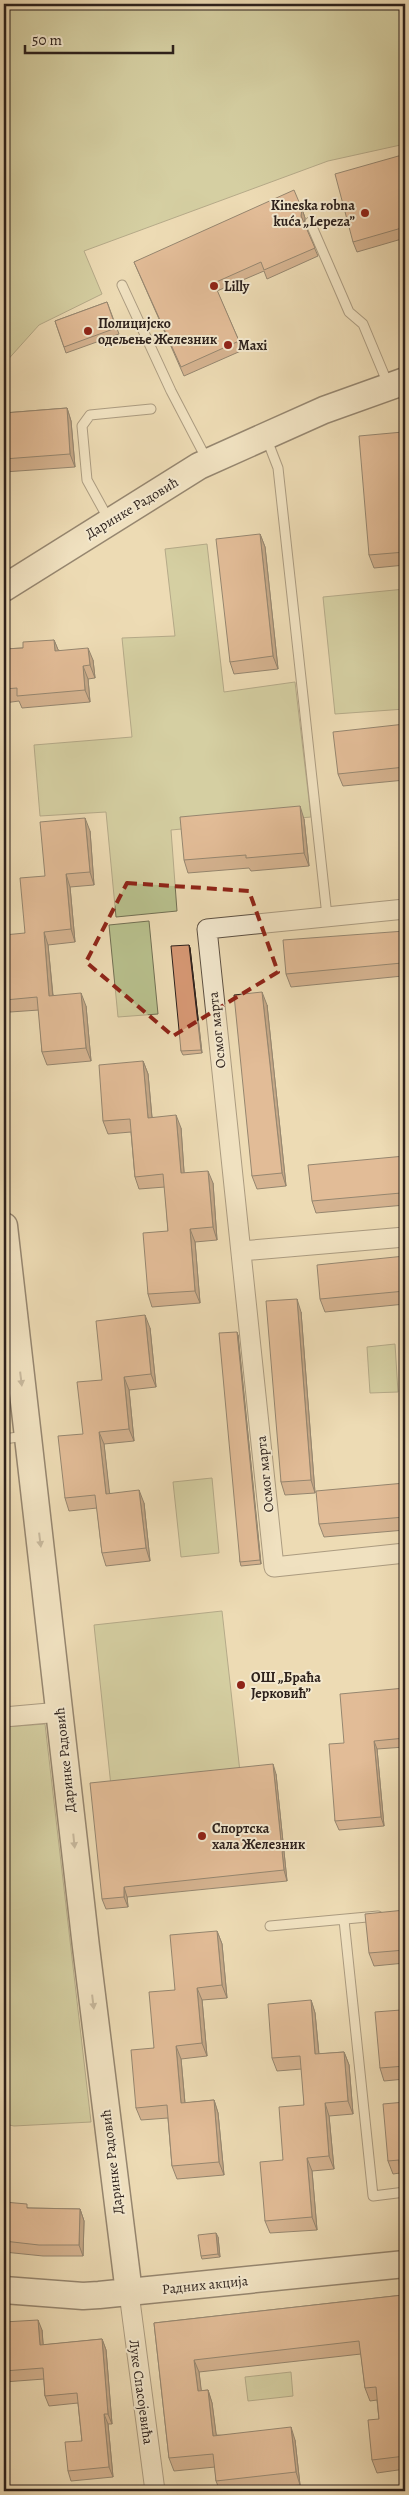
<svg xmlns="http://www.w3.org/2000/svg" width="409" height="2495" font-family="Alegreya,serif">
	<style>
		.green { fill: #b8c08d; stroke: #727054 }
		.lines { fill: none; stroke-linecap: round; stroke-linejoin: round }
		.lane-casing { stroke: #5d5042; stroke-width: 11 }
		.street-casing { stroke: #5d5042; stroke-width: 21 }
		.secondary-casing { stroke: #2d211c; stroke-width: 29 }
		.lane { stroke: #f3e8ce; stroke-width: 9 }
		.street { stroke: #f3e8ce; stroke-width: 19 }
		.secondary { stroke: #f3e8ce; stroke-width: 26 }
		.wall { fill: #b88364; stroke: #2d211c }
		.shaded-wall { fill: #966a51; stroke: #2d211c }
		.building { fill: #d69874; stroke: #2d211c }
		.oneway { fill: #9a8e7e }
		.marked { fill: none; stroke: #8f2418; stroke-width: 4; stroke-dasharray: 10 6; stroke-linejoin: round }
		.poi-dot { fill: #8f2418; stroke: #f3e8ce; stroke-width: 2 }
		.labels { text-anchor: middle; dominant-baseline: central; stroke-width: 4; stroke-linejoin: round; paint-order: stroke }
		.poi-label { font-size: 14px; font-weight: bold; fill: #2d211c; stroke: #f3e8ce; text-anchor: start }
		.street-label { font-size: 14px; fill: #2d211c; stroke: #f3e8ce }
	</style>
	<rect width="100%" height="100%" fill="#eddbb4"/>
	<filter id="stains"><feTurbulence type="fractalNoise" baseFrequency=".004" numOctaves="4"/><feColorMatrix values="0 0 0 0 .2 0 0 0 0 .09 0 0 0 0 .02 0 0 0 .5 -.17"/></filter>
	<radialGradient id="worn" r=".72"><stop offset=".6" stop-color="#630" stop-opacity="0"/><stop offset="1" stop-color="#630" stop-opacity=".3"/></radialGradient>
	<path class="green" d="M4,4H405V144L328,161L84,251L102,294L39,325L4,364Z
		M207,544L224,692L295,682L311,817L171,830L177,911L116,917L106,812L40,816L34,745L132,737L122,638L175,636L165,549Z
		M405,589V709L335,714L323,597Z
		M149,921L158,1014L118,1017L109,925Z
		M395,1344L398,1392L370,1393L367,1347Z
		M212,1478L219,1553L181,1557L173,1482Z
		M222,1611L240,1772L111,1786L94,1625Z
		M45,1724L91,2122L14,2126L4,2124V1727Z
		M291,2372L293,2396L248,2401L245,2377Z"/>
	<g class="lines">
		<g class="lane-casing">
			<path id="lane" d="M310,222L349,312L363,324L388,384
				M122,285L171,391L207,460
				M266,437L278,468L327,916
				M109,520L87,480L82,426L90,415L151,409
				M4,1439L25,1436
				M344,1920L373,2196L405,2192
				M270,1926L378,1916"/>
		</g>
		<g class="street-casing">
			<path id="street" d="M405,909L207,929L274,1567L405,1553
				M241,1251L405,1237
				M4,1717L60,1712
				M129,2293L155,2491"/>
		</g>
		<g class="secondary-casing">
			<path id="secondary" d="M4,588L199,466L324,410L405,381
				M4,1226L86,1947L129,2293
				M4,2290L83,2296L99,2295L405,2264"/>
		</g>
		<use href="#lane" class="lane"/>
		<use href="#street" class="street"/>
		<use href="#secondary" class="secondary"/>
	</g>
	<path class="wall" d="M405,165V238L357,252L353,242Z
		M302,209L305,218L304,224L318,256L267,279L264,271L217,291L243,350L184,376L134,262Z
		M107,302L119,334L66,353L55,321Z
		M67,408L71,421L75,467L4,472V413Z
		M405,438V565L374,568L369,555Z
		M260,534L265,547L278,669L234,674L230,662Z
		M54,640L58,650L93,660L95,678L88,679L90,702L22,708L19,701L4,703V649L23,648Z
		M405,724V780L343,786L338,774Z
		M304,819L309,866L251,871L249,868L188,873L184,860Z
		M90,831L94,885L70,887L75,942L48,945L53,995L86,1006L91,1061L47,1065L42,1052L39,1010L10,1012L5,1000L25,933L45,876Z
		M405,931L403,976L291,987L286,974Z
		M189,945L190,948L202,1053L183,1055L181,1051Z
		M267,1005L286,1186L257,1189L252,1176Z
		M143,1061L148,1074L152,1117L181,1128L184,1173L213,1183L217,1240L195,1242L200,1303L152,1307L148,1294L168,1231L165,1187L139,1189L135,1177L131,1132L108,1134L103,1121Z
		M405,1156V1205L316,1213L312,1201Z
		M405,1256V1304L325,1312L320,1299Z
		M301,1312L315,1493L285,1495L281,1482Z
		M150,1328L156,1387L129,1390L134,1441L104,1444L109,1493L144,1503L150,1561L106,1566L102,1553L97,1508L69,1511L65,1498L102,1380Z
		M238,1335L261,1564L241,1566L240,1562Z
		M405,1483V1530L324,1537L319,1524Z
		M405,1688V1747L377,1749L384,1826L339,1830L335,1821L344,1743Z
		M276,1774L287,1881L127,1897L128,1907L106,1909L102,1899Z
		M405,1910V1963L374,1966L369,1953Z
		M217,1931L222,1944L227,1998L202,2000L207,2056L181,2059L185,2103L214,2100L218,2113L224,2175L177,2179L172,2166L168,2118L141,2120L136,2108L154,2048L175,1990Z
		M311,2000L315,2013L319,2054L344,2052L349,2065L353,2114L329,2116L334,2169L312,2171L317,2230L270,2233L265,2221L283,2160L304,2105L302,2069L277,2071L272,2058Z
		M401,2010L405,2021V2079L384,2081L380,2068Z
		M405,2102V2226L404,2183L400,2173L393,2174L388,2161Z
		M4,2202L29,2208L80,2209L84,2221L83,2256H43L4,2252Z
		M218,2237L220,2257L202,2259L201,2256Z
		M403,2295L405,2302V2469L377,2473L372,2460L379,2419L377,2400L370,2401L365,2388L361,2354L199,2372L201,2391L208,2390L212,2403L216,2435L295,2440L300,2485L244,2491H220L216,2481L215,2467L174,2471L169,2458L154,2323Z
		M4,2322L42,2330L43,2345L102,2339L106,2350L112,2424H108L113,2477L71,2481L68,2471L82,2441L78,2403L49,2406L45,2396L44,2379L4,2382Z
		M4,2406L6,2412L8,2442L4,2443Z"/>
	<path class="shaded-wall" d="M302,209L305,218L304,224L301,216Z
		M67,408L71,421L75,467L70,454Z
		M403,432L405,438V458Z
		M260,534L265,547L278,669L273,656Z
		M54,640L59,652L55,651Z
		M88,648L93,660L95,678L90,665Z
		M83,666L88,679L90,702L85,690Z
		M300,806L304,819L309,866L304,853Z
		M85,818L90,831L94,885L90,872Z
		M66,874L70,887L75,942L71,929Z
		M44,932L48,945L54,1009L49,996Z
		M189,945L190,948L202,1053L201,1050Z
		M262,992L267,1005L286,1186L282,1173Z
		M81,993L86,1006L91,1061L86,1048Z
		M143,1061L148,1074L153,1130L148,1118Z
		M176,1115L181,1128L185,1186L181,1173Z
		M208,1171L213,1183L217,1240L213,1227Z
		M400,1177L405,1190V1203L401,1193Z
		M190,1229L195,1242L200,1303L195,1291Z
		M297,1299L301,1312L315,1493L311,1480Z
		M145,1315L150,1328L156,1387L151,1374Z
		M237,1332L238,1335L261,1564L260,1560Z
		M124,1377L129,1390L134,1441L129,1429Z
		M99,1432L104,1444L111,1506L106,1494Z
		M139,1490L144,1503L150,1561L146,1548Z
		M374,1741L377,1749L384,1826L381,1817Z
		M273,1764L276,1774L287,1881L284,1870Z
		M124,1887L127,1897L128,1907L124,1897Z
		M217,1931L222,1944L227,1998L222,1985Z
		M197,1988L202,2000L207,2056L202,2043Z
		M311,2000L315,2013L320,2067L315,2054Z
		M401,2010L405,2021V2057Z
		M176,2046L181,2059L186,2116L181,2103Z
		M344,2052L349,2065L353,2114L348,2101Z
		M214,2100L218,2113L224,2175L219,2162Z
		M325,2103L329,2116L334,2169L329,2156Z
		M307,2158L312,2171L317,2230L312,2217Z
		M80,2209L84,2221L83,2256L79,2245Z
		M216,2233L218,2237L220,2257L218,2254Z
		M403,2295L405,2302V2318Z
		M38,2320L42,2330L44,2355L40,2345Z
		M102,2339L106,2350L112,2424L108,2414Z
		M194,2360L199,2372L203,2404L198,2391Z
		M208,2390L212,2403L218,2448L213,2436Z
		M4,2406L6,2412L8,2442L6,2436Z
		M104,2414L108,2424L113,2477L109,2467Z
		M291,2427L295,2440L300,2485L296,2472Z"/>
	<path class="building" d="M402,155L405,168V227L353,242L335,174Z
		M294,190L302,209L301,216L315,248L264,270L261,262L214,283L239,341L181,367L134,262Z
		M107,302L116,328L64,347L55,321Z
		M67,408L70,454L4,459V413Z
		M403,432L405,458V552L369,555L359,436Z
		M260,534L273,656L230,662L216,539Z
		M54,640L55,651L88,648L90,665L83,666L85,690L17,696V688L4,689V649L23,648V642Z
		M405,724V767L338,774L333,732Z
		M300,806L304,853L246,858V855L184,860L180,817Z
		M85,818L90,872L66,874L71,929L44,932L49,996L81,993L86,1048L42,1052L37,997L5,1000L4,985V935L25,933L20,878L45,876L40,822Z
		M405,931V998L402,963L286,974L283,940Z
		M189,945L201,1050L181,1051L171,946Z
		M262,992L282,1173L252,1176L234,995Z
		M143,1061L148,1118L176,1115L181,1173L208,1171L213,1227L190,1229L195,1291L148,1294L143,1233L168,1231L163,1174L135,1177L130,1119L103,1121L99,1065Z
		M405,1156V1177H400L401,1193L312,1201L308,1165Z
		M405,1256V1291L320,1299L317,1265Z
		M297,1299L311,1480L281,1482L266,1301Z
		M145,1315L151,1374L124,1377L129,1429L99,1432L106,1494L139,1490L146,1548L102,1553L95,1495L65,1498L58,1436L83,1434L77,1382L102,1380L96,1321Z
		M237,1332L260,1560L240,1562L219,1333Z
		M405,1483V1517L319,1524L316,1491Z
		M405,1688V1738L374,1741L381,1817L335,1821L329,1744L344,1743L340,1694Z
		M273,1764L284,1870L124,1887V1897L102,1899L90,1783Z
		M405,1910V1950L369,1953L365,1914Z
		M217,1931L222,1985L197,1988L202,2043L176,2046L181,2103L214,2100L219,2162L172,2166L167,2105L136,2108L131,2050L154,2048L149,1992L175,1990L170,1935Z
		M311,2000L315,2054L344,2052L348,2101L325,2103L329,2156L307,2158L312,2217L265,2221L260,2162L283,2160L279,2107L304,2105L300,2056L272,2058L268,2004Z
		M401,2010L405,2057V2066L380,2068L375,2012Z
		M405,2102V2177L400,2173L399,2160L388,2161L383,2104Z
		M405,2183V2226L401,2185Z
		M4,2202L27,2204V2208L80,2209L79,2245H39L4,2241Z
		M216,2233L218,2254L201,2256L198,2235Z
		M403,2295L405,2318V2456L372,2460L368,2420L379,2419L376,2387L365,2388L359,2341L194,2360L198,2391L208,2390L213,2436L291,2427L296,2472L216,2481L213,2454L169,2458L154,2323Z
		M38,2320L40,2345L102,2339L108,2414H104L109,2467L68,2471L65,2442L82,2441L77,2393L45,2396L43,2368L4,2371V2322Z
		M4,2408L6,2436H4Z"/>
	<defs><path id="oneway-solid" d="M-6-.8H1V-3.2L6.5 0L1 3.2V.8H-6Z" transform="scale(1.25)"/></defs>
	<g class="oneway">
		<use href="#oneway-solid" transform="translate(21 1379) rotate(83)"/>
		<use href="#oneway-solid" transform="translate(40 1540) rotate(83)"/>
		<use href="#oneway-solid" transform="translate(74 1841) rotate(84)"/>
		<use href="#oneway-solid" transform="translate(93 2002) rotate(83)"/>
	</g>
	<path d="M0 0H409V2495H0ZM127,883L249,891L278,972L173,1036L86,962Z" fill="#eddbb4" fill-opacity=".55" fill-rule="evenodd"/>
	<path class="marked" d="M127,883L249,891L278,972L173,1036L86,962Z"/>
	<g class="poi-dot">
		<circle cx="365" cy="213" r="5"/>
		<circle cx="214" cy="286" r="5"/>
		<circle cx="88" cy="331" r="5"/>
		<circle cx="228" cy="345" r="5"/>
		<circle cx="241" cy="1685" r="5"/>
		<circle cx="202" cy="1836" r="5"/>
	</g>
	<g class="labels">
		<g class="poi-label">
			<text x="355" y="205" text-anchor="end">Kineska robna<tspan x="355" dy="16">kuća „Lepeza”</tspan></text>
			<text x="224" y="286">Lilly</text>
			<text x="98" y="323">Полицијско<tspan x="98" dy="16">одељење Железник</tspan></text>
			<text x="238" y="345">Maxi</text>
			<text x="251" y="1677">ОШ „Браћа<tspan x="251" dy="16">Јерковић”</tspan></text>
			<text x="212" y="1828">Спортска<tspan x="212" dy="16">хала Железник</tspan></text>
		</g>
		<g class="street-label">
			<text transform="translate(132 508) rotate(-31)">Даринке Радовић</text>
			<text transform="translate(217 1030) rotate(-96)">Осмог марта</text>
			<text transform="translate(265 1474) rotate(-96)">Осмог марта</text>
			<text transform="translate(65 1760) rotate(-96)">Даринке Радовић</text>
			<text transform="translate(112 2162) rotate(-97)">Даринке Радовић</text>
			<text transform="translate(205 2285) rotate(-6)">Радних акција</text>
			<text transform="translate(141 2392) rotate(82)">Луке Спасојевића</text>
		</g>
	</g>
	<rect width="409" height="2495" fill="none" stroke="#eddbb4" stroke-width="20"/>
	<rect x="5" y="5" width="399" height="2485" fill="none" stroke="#2d211c" stroke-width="2.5"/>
	<rect x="10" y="10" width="389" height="2475" fill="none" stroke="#2d211c"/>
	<path d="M25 45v8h148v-8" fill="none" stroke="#2d211c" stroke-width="2.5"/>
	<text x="32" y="45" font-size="15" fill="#2d211c" stroke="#f3e8ce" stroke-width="4" paint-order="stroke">50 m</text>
	<rect width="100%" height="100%" filter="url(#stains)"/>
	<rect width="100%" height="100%" fill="url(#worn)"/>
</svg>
